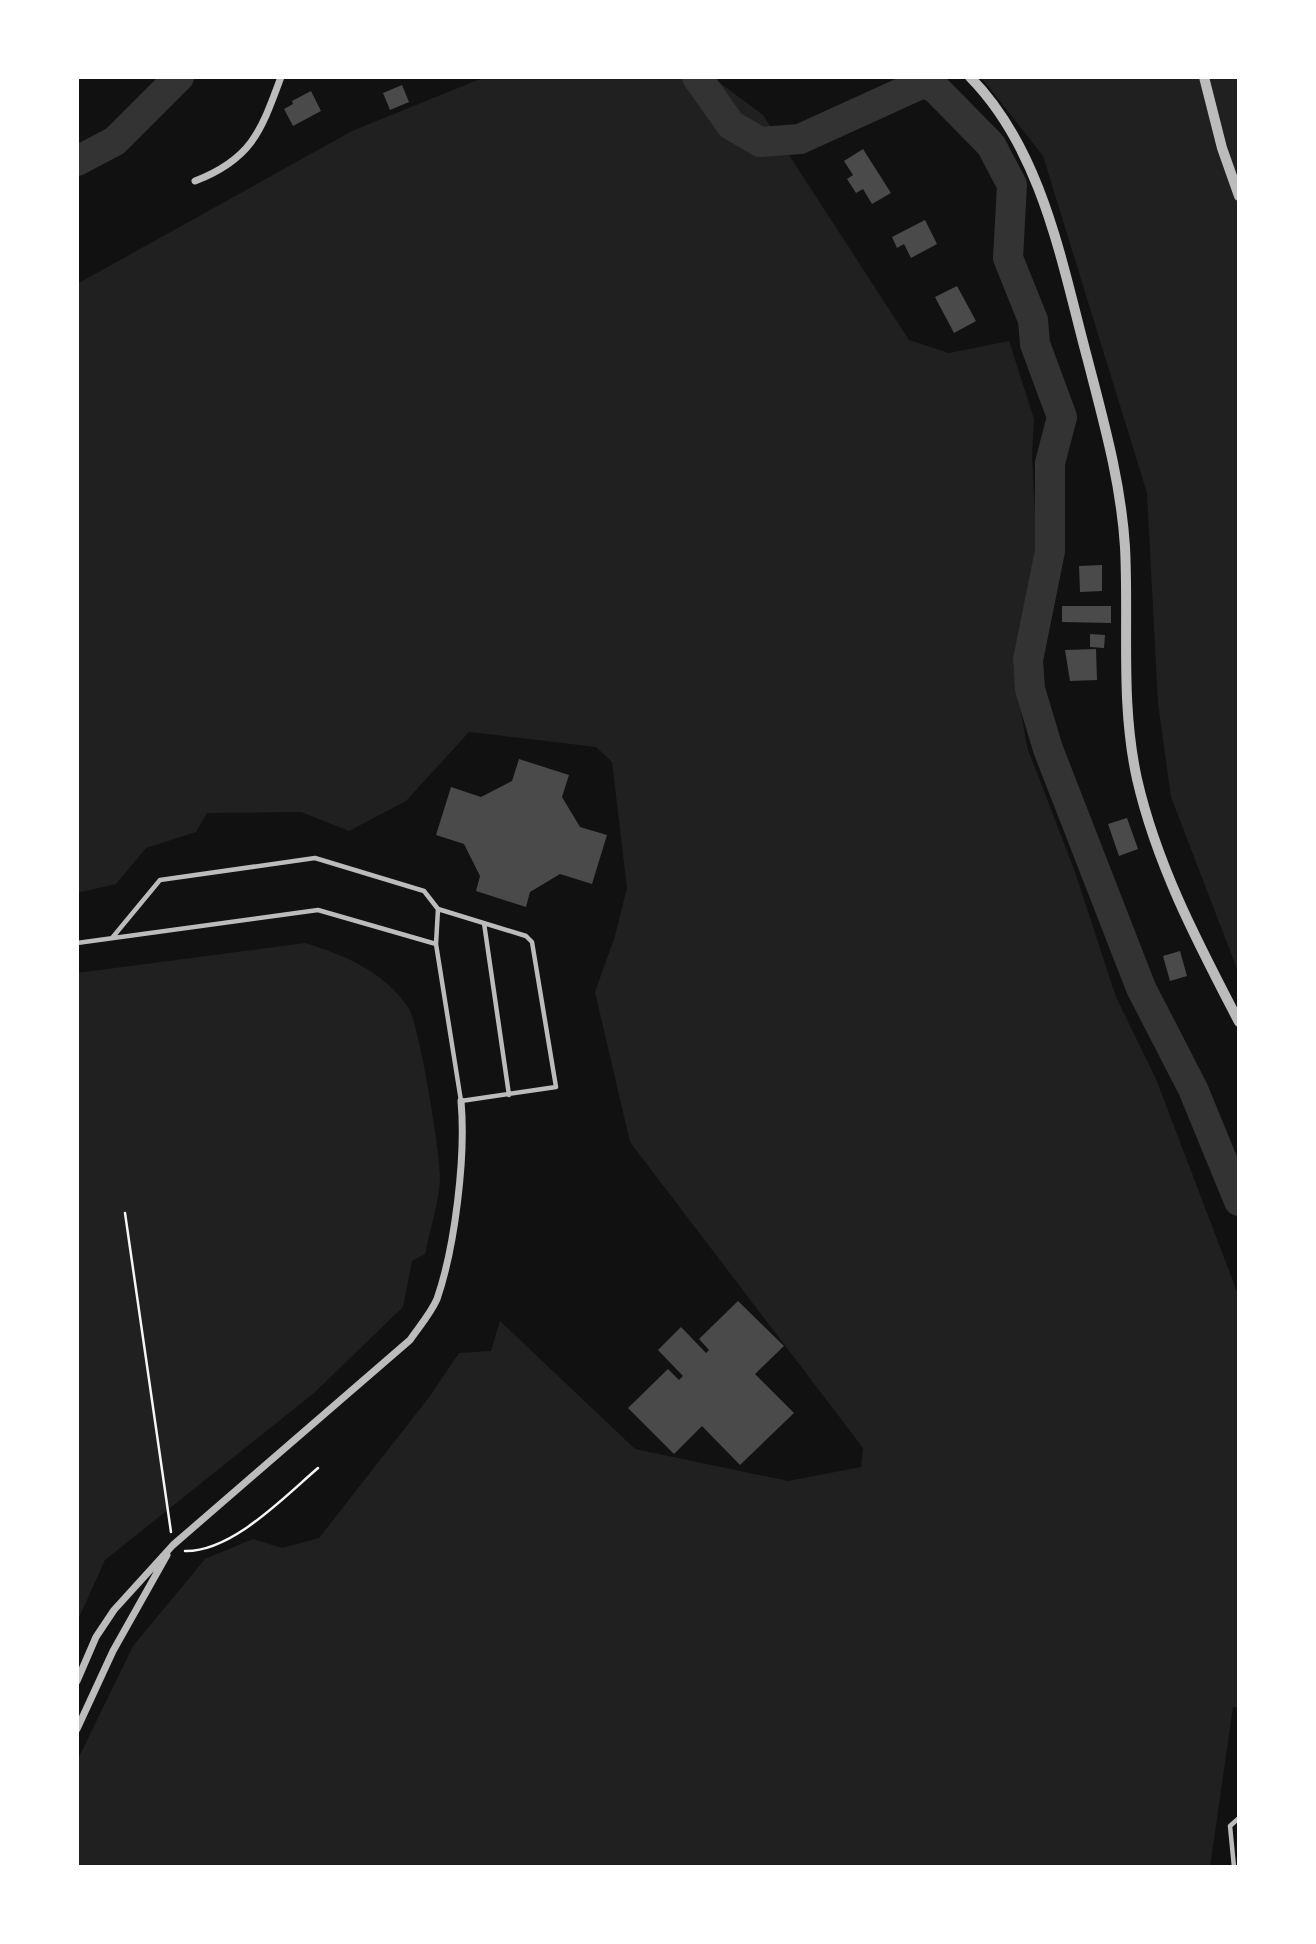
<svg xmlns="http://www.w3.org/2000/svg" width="1316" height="1944" font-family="Karla,sans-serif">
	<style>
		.green { fill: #202020 }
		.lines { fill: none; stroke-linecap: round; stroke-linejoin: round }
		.river { stroke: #333; stroke-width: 30 }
		.building { fill: #4a4a4a }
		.path { stroke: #f5f5f5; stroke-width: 2.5 }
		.service { stroke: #bcbcbc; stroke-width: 4.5 }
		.minor { stroke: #bcbcbc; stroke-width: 7 }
		.tertiary { stroke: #bcbcbc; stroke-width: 10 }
	</style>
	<rect width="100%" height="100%" fill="#111"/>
	<path class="green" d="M485,77H712L763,115L909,340L949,353L1009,341L1034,419L1032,458L1039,582L1013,666L1027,747L1075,872L1116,997L1156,1079L1239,1297V1708L1233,1707L1210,1867H77V1761L133,1646L205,1559L253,1539L282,1548L319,1538L430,1396L459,1353L491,1351L500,1321L635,1449L788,1481L861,1467L863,1448L630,1142L595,992L615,936L627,888L612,762L596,747L469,732L406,801L349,831L301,812L207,813L196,832L146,848L116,884L77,893V284L352,131Z
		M981,77H1239V974L1171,797L1158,703L1147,493L1043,156Z
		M305,943C345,955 384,972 408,1007C419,1022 440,1152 440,1175C440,1200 430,1229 425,1254L412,1261L403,1307L314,1393L105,1560L77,1622V973Z"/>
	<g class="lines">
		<path class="river" d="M697,77L731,125L760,142L800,139L923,83L935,88L991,145L1012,185L1008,258L1033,320L1035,344L1062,417L1050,463V551L1028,660L1030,689L1048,749L1141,988L1193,1089L1239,1201
			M77,161L115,141L179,77"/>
	</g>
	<path class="building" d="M402,85L409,102L390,110L383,93Z
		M311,91L321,111L293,126L284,109L293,104L292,101Z
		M863,149L891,193L872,204L863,189L856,193L847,179L853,175L844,161Z
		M925,220L937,244L911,258L904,244L897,248L892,237Z
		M957,286L976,321L954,333L935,297Z
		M1102,565V591L1080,592L1079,566Z
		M1062,606H1111V623L1062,622Z
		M1090,634L1105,635L1104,648L1090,647Z
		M1096,649L1097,680L1070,681L1065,650Z
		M519,759L569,775L562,797L580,827L607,835L592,884L560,874L530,892L526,907L476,891L480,876L464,844L436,835L451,787L481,797L512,781Z
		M1127,818L1138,849L1119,856L1108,824Z
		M1180,951L1187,976L1170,981L1163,956Z
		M738,1301L784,1346L755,1374L794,1413L740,1465L702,1426L674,1454L628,1408L668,1369L679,1380L683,1376L658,1350L681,1327L706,1353L709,1350L699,1339Z"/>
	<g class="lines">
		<path class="path" d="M125,1213L171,1532
			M185,1551C232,1552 284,1497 318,1468"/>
		<path class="service" d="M484,923L509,1095
			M112,938L160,880L315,858L424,891L438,909L526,936L532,942L556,1087L461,1101L436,944L438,909
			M77,943L318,910L436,944
			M1234,1867L1230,1826L1239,1818"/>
		<path class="minor" d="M195,181C252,159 261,131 281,77
			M77,1681L96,1637L114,1610L173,1545L410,1340C419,1327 431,1313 437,1299C455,1247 466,1156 461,1101
			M77,1729L113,1651L167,1555"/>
		<path class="tertiary" d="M970,77C1043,151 1062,265 1088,361C1104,423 1121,483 1125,547C1129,625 1120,702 1137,779C1157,866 1198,943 1239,1022
			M1204,77L1222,148L1239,196"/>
	</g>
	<rect width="1316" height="1944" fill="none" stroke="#ffffff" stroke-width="158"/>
</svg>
